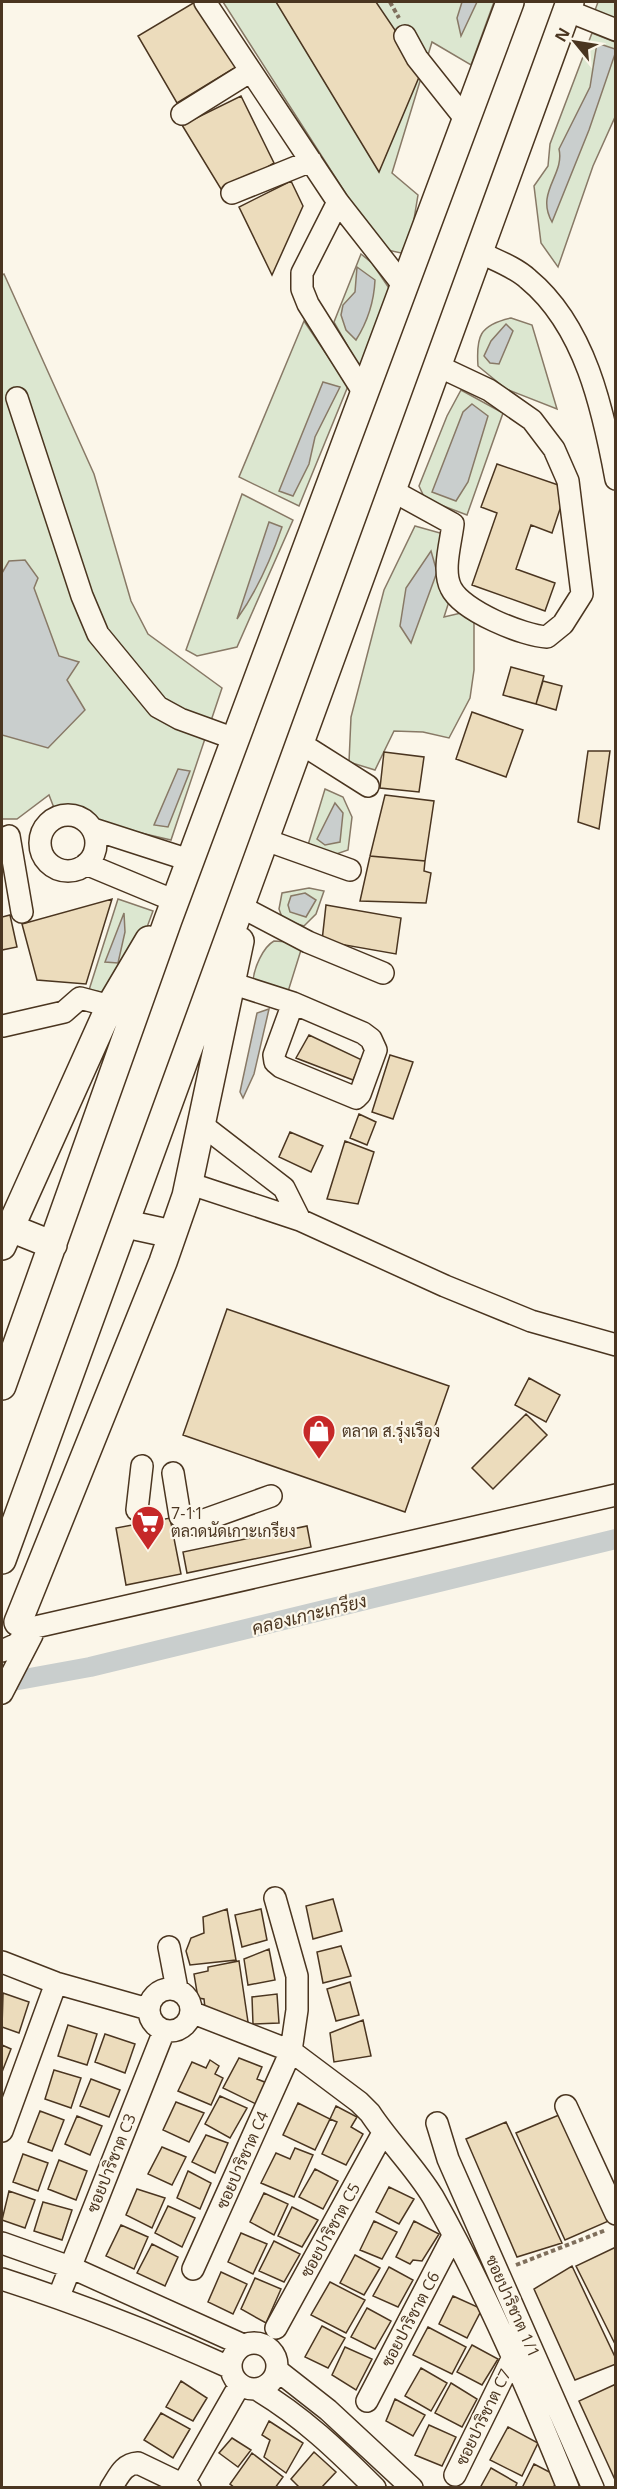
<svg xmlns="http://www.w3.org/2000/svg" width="617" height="2489" font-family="'Open Sans',Sarabun,sans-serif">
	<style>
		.green { fill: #dce7d0; stroke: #887966; stroke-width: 1.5 }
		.water { fill: #c9cecd; stroke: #887966; stroke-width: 1.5 }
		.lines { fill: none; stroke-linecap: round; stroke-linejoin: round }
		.canal { stroke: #c9cecd; stroke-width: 20 }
		.building { fill: #ecdcbc; stroke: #4a3520; stroke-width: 1.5 }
		.minor-casing { stroke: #4a3520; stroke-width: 24 }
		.major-casing { stroke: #4a3520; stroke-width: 30 }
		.path { stroke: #7f6f5c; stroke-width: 4; stroke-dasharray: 4.5 3; stroke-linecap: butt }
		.minor { stroke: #fbf6e9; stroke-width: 21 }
		.major { stroke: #fbf6e9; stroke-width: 27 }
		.labels { text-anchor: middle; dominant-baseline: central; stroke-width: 4.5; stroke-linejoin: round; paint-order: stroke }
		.poi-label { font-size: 16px; fill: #4a3520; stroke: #fbf6e9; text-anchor: start }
		.street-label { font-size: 16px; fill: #4a3520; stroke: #fbf6e9 }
		.water-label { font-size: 18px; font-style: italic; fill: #4a3520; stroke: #fbf6e9 }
	</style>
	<rect width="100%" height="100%" fill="#fbf6e9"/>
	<path class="green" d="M223,2H494L471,65L432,42L392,173L418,195L412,231L401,253L383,249L371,233Z
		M598,2H615V22L594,13Z
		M592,33L615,42V117L593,166L558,267L541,243L534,186L548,166L550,144Z
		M361,254L372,263L391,291L371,346L359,366L334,322Z
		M4,274L94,474L131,601L148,634L222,688L171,840L102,824L92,815L81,810L68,809L56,813L49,795L17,819H2V275Z
		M511,318L532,325L557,409L506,389L478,366C476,337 479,325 511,318Z
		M304,321L348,386L299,506L239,477Z
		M461,390L503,413L467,515L425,499L419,486L447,416Z
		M242,494L293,520L237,647L197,656L186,650Z
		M415,526L458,538L453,589L444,617L474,610V670L470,698L449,738L423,732L394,731L375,770L349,762L351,717L384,590Z
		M325,789L343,797L352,817L348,850L325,858L308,845Z
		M309,888L324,891L316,914L304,926L283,920L279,909L282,893Z
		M118,899L153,911L140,946L108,993L89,990Z
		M274,941L290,942L301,950L286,998L253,981C254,968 263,947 274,941Z"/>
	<path class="water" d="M462,2H477L461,36L457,18Z
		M597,43L615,49V54L589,130L552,222C535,192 565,175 559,149L590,87Z
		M357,267L375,280C374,302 368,321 356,340L346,330L341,315L343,305L355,292Z
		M506,324L513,331L499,364L490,363L484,356L491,341Z
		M323,382L340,387L315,437L309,464L293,496L279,491Z
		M472,404L488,416L468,482L456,501L432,492L463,412Z
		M269,522L282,527C271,559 257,591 237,619Z
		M431,551L437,572L411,643L400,626L406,588Z
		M25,560L38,578L34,588L59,656L79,662L67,680L85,710L48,748L2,735V573L9,561Z
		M178,769L190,771L168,827L154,825Z
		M335,803L343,813L340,842L325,845L317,839Z
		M305,893L316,900L306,917L290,912L288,905L291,896Z
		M124,913L125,932L118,963L105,962Z
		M269,1009L254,1074L243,1098L240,1092L257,1013Z"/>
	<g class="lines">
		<path class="canal" d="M2,1683L90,1667L616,1539"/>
	</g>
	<path class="building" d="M195,2L236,67L177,103L138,36Z
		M276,2H376L422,70L379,172Z
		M241,96L274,163L224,194L182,125Z
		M291,181L303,206L272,275L239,207Z
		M497,464L567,488L552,533L531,525L516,569L555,583L545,611L472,585L497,513L481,507Z
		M511,667L544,676L536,704L503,695Z
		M543,681L562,686L556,710L536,704Z
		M472,712L523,730L506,777L456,759Z
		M588,751H610L599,829L578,822Z
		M384,752L424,757L419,792L380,788Z
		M385,795L434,801L425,861L370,856Z
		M370,856L425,861L424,871L431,873L426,903L360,901Z
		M112,899L86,984L37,980L22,924Z
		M326,905L401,918L396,954L322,941Z
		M10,915L17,947L2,950V917Z
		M309,1035L362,1060L353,1080L296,1058Z
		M390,1055L413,1062L393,1119L372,1112Z
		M359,1114L376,1122L367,1145L350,1138Z
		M290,1132L323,1146L311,1172L279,1157Z
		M345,1141L374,1152L358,1204L327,1199Z
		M227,1309L449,1386L405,1512L183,1435Z
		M529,1378L560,1395L546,1422L515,1405Z
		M526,1414L547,1435L493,1489L472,1468Z
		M170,1518L181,1574L126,1585L116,1528Z
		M307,1526L311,1547L187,1573L183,1552Z
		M333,1899L342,1931L313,1939L306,1906Z
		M227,1909L236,1960L190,1965L186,1951L191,1938L204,1933L203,1917Z
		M261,1909L267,1940L242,1947L235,1915Z
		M341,1946L351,1976L323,1983L317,1952Z
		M269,1949L275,1980L248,1985L244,1959Z
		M239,1961L248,2022H240L205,2008L204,1999L198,1998L194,1974L208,1971V1967Z
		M350,1982L359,2015L336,2021L327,1989Z
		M3,1993L29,2002L19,2033L2,2027Z
		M277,1994L279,2023L253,2024L252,1997Z
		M363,2020L371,2056L334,2062L330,2033Z
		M68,2025L97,2034L87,2065L58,2056Z
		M105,2034L135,2044L125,2073L95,2062Z
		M2,2045L11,2049L2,2072Z
		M239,2058L262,2067L257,2079L267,2083L256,2104L223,2088Z
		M210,2060L219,2066L215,2074L223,2078L211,2105L178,2091L192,2062L206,2068Z
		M54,2070L81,2078L71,2108L45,2099Z
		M91,2079L120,2090L109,2117L80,2106Z
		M220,2096L247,2108L230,2138L205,2124Z
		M176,2102L204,2113L189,2142L163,2130Z
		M298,2103L330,2119L315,2150L283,2135Z
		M336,2106L357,2117L351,2127L363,2134L346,2165L322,2154L337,2122L330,2119Z
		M40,2111L64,2120L52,2151L28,2142Z
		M559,2115L611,2220L565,2240L516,2133Z
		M77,2116L102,2126L90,2155L65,2144Z
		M506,2122L562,2243L517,2257L466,2139Z
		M206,2135L228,2143L215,2173L192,2162Z
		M162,2147L186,2157L172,2185L148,2174Z
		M295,2148L313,2155L294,2197L261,2183L276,2153L290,2159Z
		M23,2154L48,2163L38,2191L13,2182Z
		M59,2160L87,2171L76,2200L48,2189Z
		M315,2169L338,2181L323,2209L299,2197Z
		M188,2171L211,2183L200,2209L177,2198Z
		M389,2187L414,2199L399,2224L376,2212Z
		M137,2189L165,2198L152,2228L126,2215Z
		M9,2191L35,2200L25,2228L2,2220Z
		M264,2193L288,2204L274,2235L250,2222Z
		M43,2202L72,2210L62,2240L34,2231Z
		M168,2206L195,2218L182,2247L155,2233Z
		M292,2207L318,2220L302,2247L278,2236Z
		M374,2221L397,2232L382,2259L360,2250Z
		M414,2221L439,2234L422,2261L413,2260L410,2264L396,2257Z
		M121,2225L148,2237L134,2269L106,2256Z
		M241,2233L267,2244L253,2274L228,2262Z
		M274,2241L300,2254L284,2282L259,2271Z
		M152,2244L178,2257L165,2286L137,2273Z
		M616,2247V2346L576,2266Z
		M355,2255L380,2268L364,2295L340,2283Z
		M572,2266L616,2359V2364L575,2380L534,2289Z
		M389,2267L413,2280L398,2307L373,2296Z
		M221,2272L247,2284L233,2314L208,2302Z
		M255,2278L281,2289L266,2323L241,2309Z
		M330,2282L365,2300L346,2333L311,2315Z
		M453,2296L482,2309L467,2338L439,2324Z
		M367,2308L391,2321L375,2349L351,2337Z
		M322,2326L345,2338L328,2368L305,2357Z
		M428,2327L466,2347L452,2374L413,2355Z
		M472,2345L498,2359L482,2385L457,2372Z
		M345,2347L372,2359L356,2390L332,2375Z
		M421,2368L447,2383L431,2411L405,2396Z
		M181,2381L207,2398L193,2421L166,2407Z
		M451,2383L477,2399L462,2427L435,2413Z
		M616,2384V2482L579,2401Z
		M395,2399L425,2415L413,2436L386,2421Z
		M161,2413L190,2429L173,2458L144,2440Z
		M269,2421L303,2443L286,2473L264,2457L270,2440L262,2435Z
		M429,2425L456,2437L442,2466L415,2455Z
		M508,2427L538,2443L522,2476L490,2460Z
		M232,2438L251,2450L238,2467L219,2453Z
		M314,2452L336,2472L321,2488H300L291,2479Z
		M252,2453L283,2477L275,2488H235L230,2484Z
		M534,2464L559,2477L553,2488H522Z
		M491,2468L517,2483L515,2488H480Z"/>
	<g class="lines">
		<g class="minor-casing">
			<path id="minor" d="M205,2L338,202L403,285
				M566,10L616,30
				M405,36L417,58L467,121
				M182,114L251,71
				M232,193L311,161
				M338,202L302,273V289L308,304L364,393
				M479,252C495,260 515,267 528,279C585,326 603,409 616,479
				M17,398L82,596L98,634L158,707L180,719L235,739
				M393,491L453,524C451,542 442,571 451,588C462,611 524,636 547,637L563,624L582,594L568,481L554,449L532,420L489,390L438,366
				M300,743L368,786
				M40 843a28 28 0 1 1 56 0a28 28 0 1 1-56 0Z
				M93,829L189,860
				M9,836L22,912
				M263,839L350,870
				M86,864L175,901
				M247,910L308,942L383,973
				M231,983L293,1003L363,1033L371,1039L376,1050L360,1094L356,1098L281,1067L275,1062L274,1055L293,1003
				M3,1026L64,1012L80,998L110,1006
				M201,1124L284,1188L300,1220
				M188,1183L300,1220L445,1286L531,1321L616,1345
				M173,1473L180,1516L193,1524L271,1496
				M137,1510L142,1466
				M2,1651L17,1644L31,1628L616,1495
				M2,1693L32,1635
				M169,1947L177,1989
				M2,1962L56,1983L148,2009
				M149 2010a21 21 0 1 1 42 0a21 21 0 1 1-42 0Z
				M191,2012L291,2051L359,2102L370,2113C389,2142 415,2167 433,2197C484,2287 529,2391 568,2488
				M566,2106L616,2214
				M437,2123L448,2159L593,2488
				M2,2131L56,1983
				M2,2243L70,2267L243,2345
				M193,2269L291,2051L297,2010V1976L275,1898
				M2,2279C80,2304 156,2334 231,2368
				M59,2296L164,2031
				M276,2328L383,2133
				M231 2366a23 23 0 1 1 46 0a23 23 0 1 1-46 0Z
				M277,2370L328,2410L412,2488
				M256,2389C302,2416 338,2451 375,2488
				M367,2401L453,2236
				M455,2475L512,2359
				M183,2484L235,2393
				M111,2488C119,2476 123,2464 138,2463L190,2488"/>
		</g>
		<g class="major-casing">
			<path id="major" d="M126,1224L172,1234
				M8,1227L53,1245
				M2,1246L110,1006L149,940
				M2,1386L168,920L510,2
				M2,1560L570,2
				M18,1622L163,1262L186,1196L240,941"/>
		</g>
		<path class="path" d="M390,2L399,18
			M516,2265L606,2230"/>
		<use href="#minor" class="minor"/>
		<use href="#major" class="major"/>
	</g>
	<defs>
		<g id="shop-pin" transform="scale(1.725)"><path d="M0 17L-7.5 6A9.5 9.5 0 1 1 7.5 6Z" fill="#c62828" stroke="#fbf6e9"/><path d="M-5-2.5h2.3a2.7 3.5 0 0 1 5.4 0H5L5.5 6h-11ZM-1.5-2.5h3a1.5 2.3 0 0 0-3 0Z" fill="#fff"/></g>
		<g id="supermarket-pin" transform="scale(1.725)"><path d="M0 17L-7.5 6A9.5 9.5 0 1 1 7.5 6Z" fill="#c62828" stroke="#fbf6e9"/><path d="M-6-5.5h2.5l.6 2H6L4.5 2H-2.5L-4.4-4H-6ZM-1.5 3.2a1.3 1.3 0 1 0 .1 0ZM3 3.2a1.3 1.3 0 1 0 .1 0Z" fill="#fff"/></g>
	</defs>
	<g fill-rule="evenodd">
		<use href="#shop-pin" x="319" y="1431"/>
		<use href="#supermarket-pin" x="148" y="1522"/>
	</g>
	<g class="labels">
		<g class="poi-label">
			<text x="342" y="1431">ตลาด ส.รุ่งเรือง</text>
			<text x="171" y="1513">7-11<tspan x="171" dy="18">ตลาดนัดเกาะเกรียง</tspan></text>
		</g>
		<g class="street-label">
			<text transform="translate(242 2160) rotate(-66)">ซอยปาริชาต C4</text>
			<text transform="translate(111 2163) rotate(-68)">ซอยปาริชาต C3</text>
			<text transform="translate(330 2230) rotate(-61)">ซอยปาริชาต C5</text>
			<text transform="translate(513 2306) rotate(66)">ซอยปาริชาต 1/1</text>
			<text transform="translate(410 2319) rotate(-62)">ซอยปาริชาต C6</text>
			<text transform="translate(483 2417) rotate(-64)">ซอยปาริชาต C7</text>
		</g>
		<g class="water-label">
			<text transform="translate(309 1614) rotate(-14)">คลองเกาะเกรียง</text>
		</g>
	</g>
	<rect width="617" height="2489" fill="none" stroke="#4a3520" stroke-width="6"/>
	<g transform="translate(575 42) rotate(300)" stroke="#fbf6e9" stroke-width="4.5" paint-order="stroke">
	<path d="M0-4.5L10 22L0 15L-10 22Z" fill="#4a3520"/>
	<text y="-9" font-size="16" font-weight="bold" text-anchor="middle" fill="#4a3520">N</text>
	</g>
</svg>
